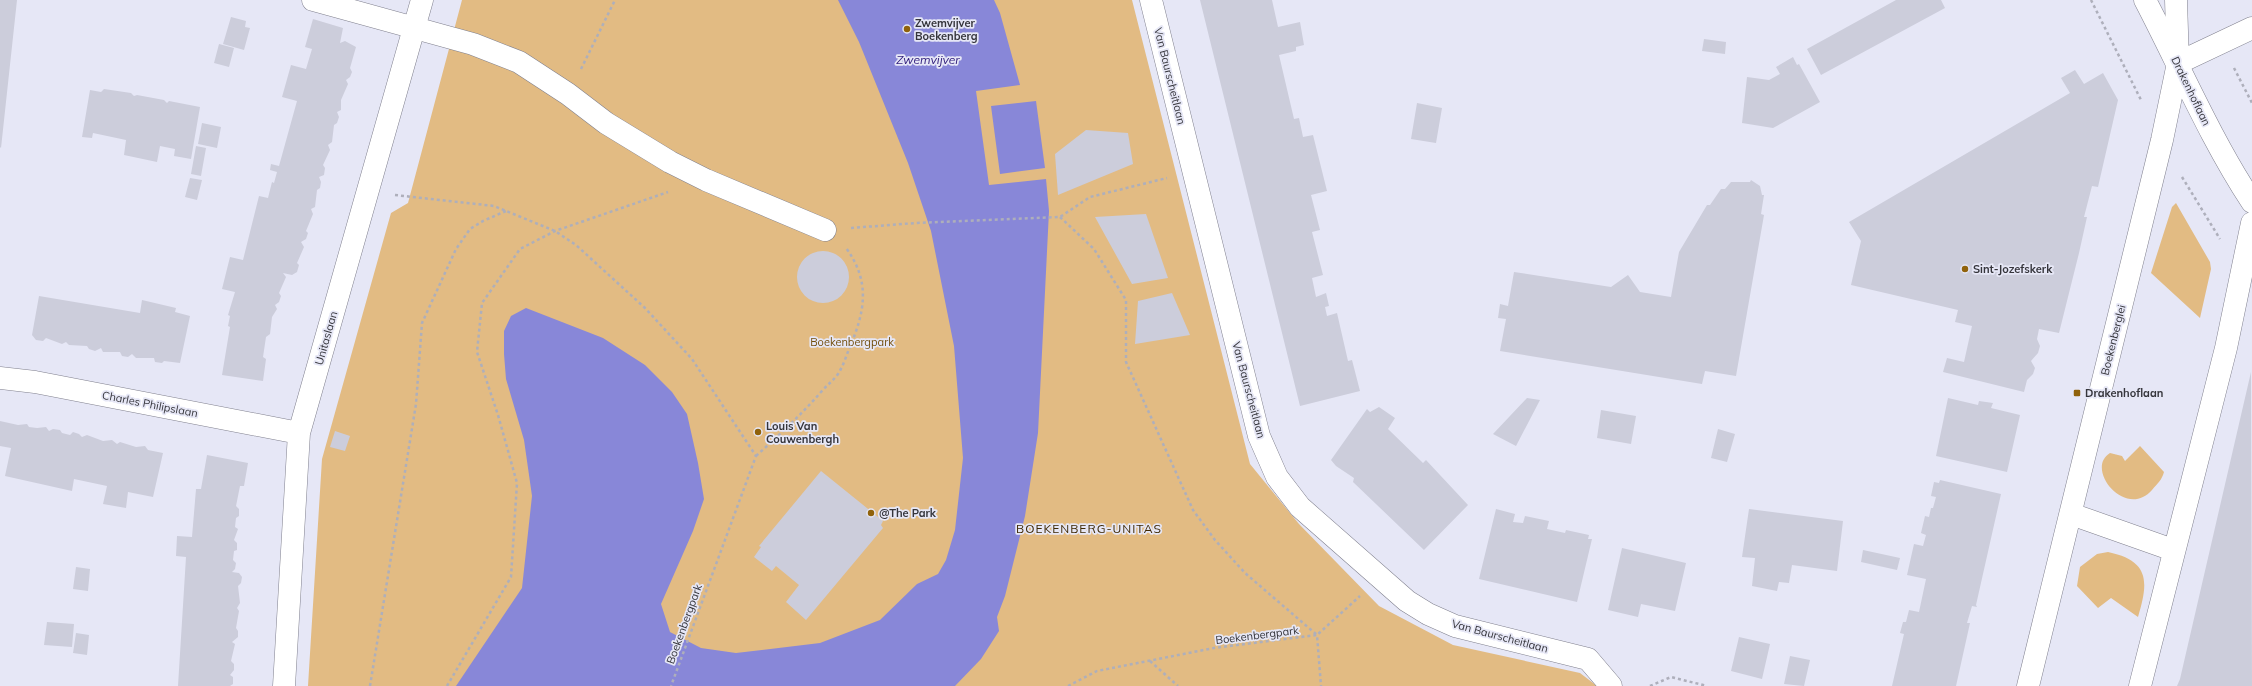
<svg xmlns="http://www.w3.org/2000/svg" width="2252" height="686" font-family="Mulish,sans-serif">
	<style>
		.green { fill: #e2bb83 }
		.water { fill: #8887d8 }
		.building { fill: #cccddb }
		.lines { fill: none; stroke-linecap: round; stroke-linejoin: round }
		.street-casing { stroke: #80808e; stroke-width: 23 }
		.secondary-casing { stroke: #80808e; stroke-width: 23 }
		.path { stroke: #aeafbb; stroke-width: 2.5; stroke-dasharray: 3 3; stroke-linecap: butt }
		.street { stroke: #fff; stroke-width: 22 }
		.secondary { stroke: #fff; stroke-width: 22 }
		.poi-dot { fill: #90620b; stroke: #e6e7f6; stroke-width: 1.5 }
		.labels { text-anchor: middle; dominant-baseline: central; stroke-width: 3.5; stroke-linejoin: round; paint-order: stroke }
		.poi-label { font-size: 11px; font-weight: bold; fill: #35353b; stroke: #e6e7f6; text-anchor: start }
		.street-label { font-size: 11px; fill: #35353b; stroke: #e6e7f6 }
		.park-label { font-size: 11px; fill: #724e0c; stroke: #e6e7f6 }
		.water-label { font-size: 12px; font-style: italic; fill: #2f1c7b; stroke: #e6e7f6 }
		.neighbourhood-label { font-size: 12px; letter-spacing: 1px; fill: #3c2601; stroke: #e6e7f6 }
	</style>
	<rect width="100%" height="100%" fill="#e6e7f6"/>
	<path class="green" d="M462,0H1132L1250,464L1299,524L1379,606L1453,645L1580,673L1597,686H308L322,459L391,213L408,203Z
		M2176,203L2210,262L2211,269L2200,318L2151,273L2172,207Z
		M2140,446L2164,472C2162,480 2157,484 2152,490C2126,520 2084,469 2110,453L2122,456L2125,461Z
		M2108,552C2151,561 2148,583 2138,617L2111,598L2098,608L2077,586L2080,567L2097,554Z"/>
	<path class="water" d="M838,0H994L1000,13L1020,85L976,91L989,185L1046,179L1049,211L1038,433L1025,516L1005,596L997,617L999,631L981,659L955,686H456L522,588L532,496L524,440L506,379L504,354V331L511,316L526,308L603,338L645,365L672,392L687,414L698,463L704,499L693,531L661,604L670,632L701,648L736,653L820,643L880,620L917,584L938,574L946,560L955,530L963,458L954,346L931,231L908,163L859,42Z
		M1036,101L1045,168L1000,174L991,106Z"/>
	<path class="building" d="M0,0H17L1,148L0,147Z
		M1200,0H1272L1278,27L1300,22L1304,45L1296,47V51L1279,55L1294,119L1299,118L1303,137L1313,135L1327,191L1311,195L1320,230L1312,232L1323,275L1312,278L1316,297L1326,293L1329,306L1325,307L1327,316L1337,313L1348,361L1352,360L1360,391L1300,406Z
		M1896,0H1941L1945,8L1821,75L1807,49Z
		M231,17L246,21L245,27L250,28L244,50L223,44Z
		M313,19L343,28L340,43L345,41L356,47L350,68L352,72L350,77L346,80L348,84L341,100V110L337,112L339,117L337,123L334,125L332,142L328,145L330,150L323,165L325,168L324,175L319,177L321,182L320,188L317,190L315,207L311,209L313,214L306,231L308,233L306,239L301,242L304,247L297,263L299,265L297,272L292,275L283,273L286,277L279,293L281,296L279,302L275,305L277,309L272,317L270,334L266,337L263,357L266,359L263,381L222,375L230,327L228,326L230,316L228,315L235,292L222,289L230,257L243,260L259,196L268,198L272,182L274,183L277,172L270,170L271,164L279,166L297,101L282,97L291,65L306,69L312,49L305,47Z
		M1704,39L1726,42L1725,54L1702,51Z
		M219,44L234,48L229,67L214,63Z
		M1793,57L1797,65L1799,64L1820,102L1773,128L1742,123L1747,77L1769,80L1780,74L1776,67Z
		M2075,70L2084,84L2103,73L2118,100L2098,187L2092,186L2084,217H2087L2079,253L2059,333L2039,329L2037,339L2040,346L2038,353L2031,361L2035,368L2033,374L2027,380L2024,392L1943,372L1947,358L1964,362L1972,326L1955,322L1958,310L1851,285L1861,241L1849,222L2070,93L2061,78Z
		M104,89L131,93L134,96L137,95L164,100L167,103L169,101L200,107L191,159L174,156L175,149L160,146L157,162L124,155L126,140L93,133L92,138L82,137L90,90L101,92Z
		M1417,103L1442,108L1436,143L1411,139Z
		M202,123L221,127L217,148L198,144Z
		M1086,130L1128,133L1133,164L1058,195L1055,154Z
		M196,146L206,148L201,176L191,174Z
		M190,178L202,180L197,200L185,197Z
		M1751,180L1760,186L1762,195H1764L1761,214L1764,215L1736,376L1705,371L1702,384L1500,351L1506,319L1498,318L1500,304L1508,306L1514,272L1611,287L1628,275L1640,292L1671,297L1679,252L1707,205H1710L1721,189H1725L1731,182H1750Z
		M1146,214L1168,278L1132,284L1095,217Z
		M797 277a26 26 0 1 1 52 0a26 26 0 1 1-52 0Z
		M1172,293L1190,335L1135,344L1138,301Z
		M39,296L140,313L142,300L176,308L175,312L190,316L180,363L164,361L162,363L155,362L154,358H136L132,354L128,357L122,356L120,352H103L101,348L95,351L89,349L87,346L69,345L66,342L62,344L46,338L43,341L36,340L32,335Z
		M2251,372L2252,686H2177L2180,679Z
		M1527,398L1540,400L1516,446L1493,434Z
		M1948,398L1978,405L1979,401L1993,403L1991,408L2020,415L2007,472L1936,456Z
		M1379,407L1395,418L1388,429L1423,463L1426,460L1468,505L1424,550L1353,482L1354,478L1336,466L1331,460L1367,409L1370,412Z
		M1601,410L1636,416L1631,444L1597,438Z
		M0,421L18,425L27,424L29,427L37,428L46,427L49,431L53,429L60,430L62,433L70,435L73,432L79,434L82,437L87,435L103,441L112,440L117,444L120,442L136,447L145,446L148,450L163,453L153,497L128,492L126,508L103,504L107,486L74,479L72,491L5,476L11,448L0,446Z
		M1718,429L1735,434L1727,462L1711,458Z
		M335,431L350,436L345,451L330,447Z
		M207,455L248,463L244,486H240L236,506L239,509V516L236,518L235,527L238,529L234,540L237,543V550L234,551L233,560L236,563L235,569L232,572L239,573L242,577L241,583L238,586L240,603L237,608L239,611L236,628L238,631V637L232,642L235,644L231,661L234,664V670L230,675L233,677V684L230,686H178L186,557L176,556L177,536L192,537L196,489H201Z
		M821,471L883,521L881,525L883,528L806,620L786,602L799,585L776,566L772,571L754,557L761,547L759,546Z
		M1940,480L2001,494L1976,605L1977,607L1972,606L1967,623H1970L1956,686H1892L1904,634L1900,633L1903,622H1906L1909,610L1919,612L1926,579L1907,575L1914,544L1923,546L1926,535L1921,533L1925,516L1929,517L1931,508H1933L1936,497L1931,496L1934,482L1939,483Z
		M1496,509L1515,514L1513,522L1523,523L1525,516L1549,521L1547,529L1565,533L1566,530L1589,535L1588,539H1592L1577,602L1479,579Z
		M1749,509L1843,521L1837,571L1792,565L1789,583L1779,582L1777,591L1752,586L1755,558L1742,557Z
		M1622,548L1686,563L1675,611L1641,604L1638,617L1608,610Z
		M1863,550L1900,558L1897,570L1861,562Z
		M76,567L90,569L88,591L73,589Z
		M47,622L74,624L72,647L44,645Z
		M76,633L89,635L87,655L73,653Z
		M1739,637L1770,644L1762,679L1731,671Z
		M1790,656L1810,660L1804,686L1784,684Z"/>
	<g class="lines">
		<g class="street-casing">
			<path id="street" d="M313,0L473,44L519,62L568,94L606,123L670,162L706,180L825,230
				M1151,0L1259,436L1277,477L1300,507L1407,601L1428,614L1455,626L1588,659L1611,686
				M2176,0L2178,63L2252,28
				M0,378L35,382L299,433
				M284,686L299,433L422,0"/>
		</g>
		<g class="secondary-casing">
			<path id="secondary" d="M2145,0C2180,67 2210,138 2252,202
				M2071,514L2173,550
				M2028,686L2162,140L2178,63
				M2140,686L2226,348L2252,223"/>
		</g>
		<path class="path" d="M2091,0L2141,100
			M2234,68L2252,103
			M581,69L615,0
			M2182,177L2220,239
			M395,195L494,206L555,231L576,245L645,308L692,359L756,456L671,686
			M1060,217L1094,249L1126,300V362L1193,510L1215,540L1245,573L1317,635L1360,596
			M851,228L916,223L1060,217L1090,197L1167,178
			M756,456C779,435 801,415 821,392C827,385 833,381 838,374C843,366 846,357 849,349C865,312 871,282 846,248
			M1150,661L1178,686
			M370,686L416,404L422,323L456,249L470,229L483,221L506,211
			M447,686L511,577L517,483L498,415L477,352L482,303L520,249L555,231L668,192
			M1068,686L1097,671L1214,648L1317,635L1321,686
			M1650,686L1671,677L1707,686"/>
		<use href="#street" class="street"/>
		<use href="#secondary" class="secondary"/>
	</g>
	<g class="poi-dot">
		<circle cx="907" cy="29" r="4"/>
		<circle cx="1965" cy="269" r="4"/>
		<rect x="2073" y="389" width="8" height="8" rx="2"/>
		<circle cx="758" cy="432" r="4"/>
		<circle cx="871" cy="513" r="4"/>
	</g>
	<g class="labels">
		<g class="poi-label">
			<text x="915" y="23">Zwemvijver<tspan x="915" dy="13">Boekenberg</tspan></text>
			<text x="1973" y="269">Sint-Jozefskerk</text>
			<text x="2085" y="393">Drakenhoflaan</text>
			<text x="766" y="426">Louis Van<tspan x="766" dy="13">Couwenbergh</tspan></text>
			<text x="879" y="513">@The Park</text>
		</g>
		<g class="street-label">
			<text transform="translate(1170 76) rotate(76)">Van Baurscheitlaan</text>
			<text transform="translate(2191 91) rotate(64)">Drakenhoflaan</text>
			<text transform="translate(326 338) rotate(-74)">Unitaslaan</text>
			<text transform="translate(2113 340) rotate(-76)">Boekenberglei</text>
			<text transform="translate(1249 390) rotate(75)">Van Baurscheitlaan</text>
			<text transform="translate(150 404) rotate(11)">Charles Philipslaan</text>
			<text transform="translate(684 624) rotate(-70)">Boekenbergpark</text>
			<text transform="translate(1257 635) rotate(-7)">Boekenbergpark</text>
			<text transform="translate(1500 636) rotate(15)">Van Baurscheitlaan</text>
		</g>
		<g class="park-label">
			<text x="852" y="342">Boekenbergpark</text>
		</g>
		<g class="water-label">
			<text x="928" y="59">Zwemvijver</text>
		</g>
		<g class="neighbourhood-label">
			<text x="1089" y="528">BOEKENBERG-UNITAS</text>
		</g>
	</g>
</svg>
